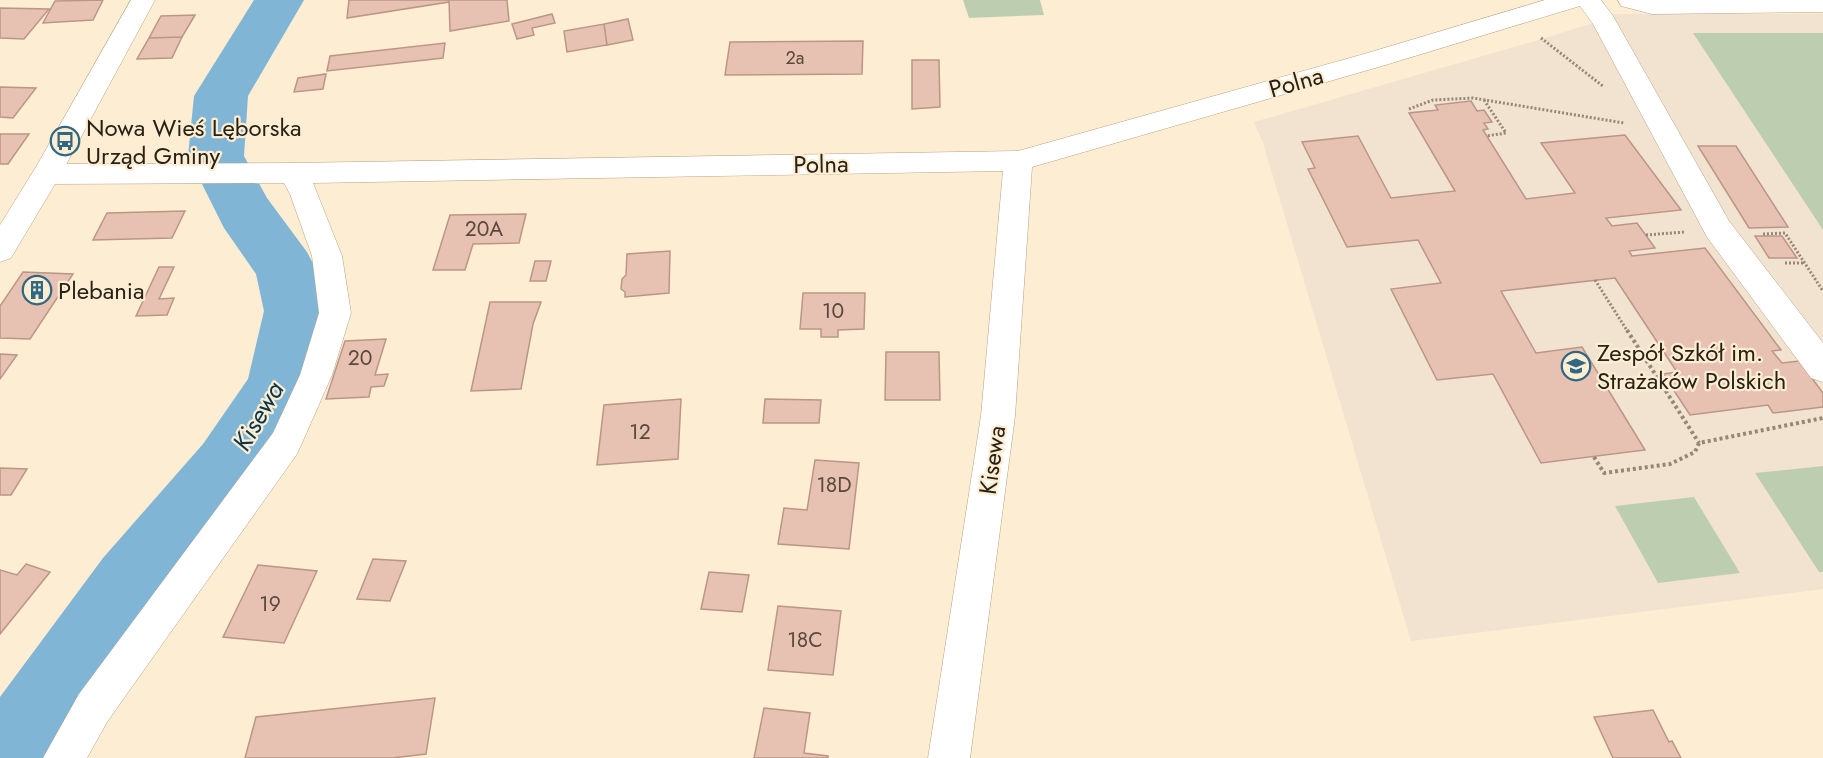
<svg xmlns="http://www.w3.org/2000/svg" width="1823" height="758" font-family="Jost,sans-serif">
	<style>
		.education { fill: #f1e3cf }
		.green { fill: #bdceb0 }
		.lines { fill: none; stroke-linecap: round; stroke-linejoin: round }
		.river { fill: #81b5d6; fill-rule: evenodd }
		.building { fill: #e7c1b2; stroke: #bb9688; stroke-width: 1.5 }
		.minor-casing { stroke: #b6a384; stroke-width: 1 }
		.major-casing { stroke: #b6a384; stroke-width: 1 }
		.path-far1 { stroke: #948875; stroke-width: 3; stroke-dasharray: 2 2; stroke-linecap: butt }
		.path { stroke: #948875; stroke-width: 4; stroke-dasharray: 3 3; stroke-linecap: butt }
		.minor { fill: #fff; fill-rule: evenodd }
		.major { fill: #fff; fill-rule: evenodd }
		.labels { text-anchor: middle; dominant-baseline: central; stroke-width: 4.5; stroke-linejoin: round; paint-order: stroke }
		.far-number-label { font-size: 18px; fill: #58493c }
		.number-label { font-size: 21px; fill: #58493c }
		.street-label { font-size: 24px; fill: #282115; stroke: #fdedd2 }
		.poi-label { font-size: 24px; fill: #282115; stroke: #fdedd2; text-anchor: start }
		.water-label { font-size: 26px; font-style: italic; fill: #0a364d; stroke: #fdedd2 }
	</style>
	<rect width="100%" height="100%" fill="#fdedd2"/>
	<path class="education" d="M1606,14H1823V589L1411,641L1263,143L1254,122L1542,39L1596,22Z"/>
	<path class="green" d="M963,0H1040L1044,15L969,18Z
		M1693,33H1823V230Z
		M1823,466V572H1819L1755,473Z
		M1694,497L1740,573L1658,583L1615,506Z"/>
	<g class="lines">
		<path class="river" d="M254,0H304L248,96L244,156L267,198L307,252L316,269L328,311L312,388L253,488L155,608L55,758H0V697L103,558L203,444L248,379L264,311L256,274L224,228L188,156L194,96Z"/>
	</g>
	<path class="building" d="M103,0L93,20L43,23L55,1Z
		M349,0H449V2L347,18Z
		M449,0H507L509,21L450,31Z
		M0,8L49,9L24,39L0,38Z
		M552,14L555,23L532,28L534,35L517,39L512,24Z
		M195,15L182,37L149,38L161,16Z
		M628,19L633,40L607,45L604,24Z
		M604,24L607,45L567,52L564,31Z
		M182,37L172,58L137,59L149,38Z
		M863,41L862,74L725,75L730,42Z
		M445,43L443,58L327,71L330,56Z
		M912,60H939L940,107L912,109Z
		M326,74L323,89L294,92L298,78Z
		M0,87L36,88L13,118L0,117Z
		M1471,101L1477,111L1484,110L1492,122L1484,123L1488,129L1483,130L1526,199L1575,193L1541,143L1625,135L1681,210L1606,218L1612,226L1637,223L1655,248L1629,251L1632,256L1705,248L1781,350L1772,351L1782,363L1799,361L1823,393V407L1773,413L1768,405L1690,415L1663,374L1677,372L1615,278L1501,291L1536,353L1582,347L1645,450L1541,463L1493,374L1437,380L1391,289L1441,283L1418,240L1347,247L1308,169L1315,168L1302,142L1358,136L1391,198L1455,191L1409,113L1438,110L1435,105Z
		M0,134H29L8,164H0Z
		M1698,146H1736L1788,227L1749,228Z
		M185,211L172,238L93,240L107,213Z
		M526,214L519,243L473,244L465,270H433L450,215Z
		M1755,236H1782L1797,258H1769Z
		M670,251L669,293L625,297V292L621,289L622,279L626,275L627,254Z
		M535,261H551L546,281H530Z
		M159,267H174L159,299L174,298L167,315L136,316Z
		M23,272L73,274L30,339L0,338V306Z
		M803,293H865L864,329L838,330V337H821V329H800Z
		M490,302H541L533,324L521,389L471,391Z
		M386,339L375,375L388,374L384,386L371,387L369,397L326,399L345,341Z
		M886,352H939L940,400H885Z
		M0,354L17,355L0,379Z
		M681,399L678,459L597,465L604,405Z
		M765,399L821,400L819,423H763Z
		M815,460L859,463L849,549L778,544L784,508L807,510Z
		M0,468L27,469L11,495H0Z
		M373,559L406,561L390,601L357,599Z
		M26,564L50,572L0,634V570L17,575Z
		M258,565L317,571L284,643L223,637Z
		M709,572L749,575L742,612L701,609Z
		M778,606L841,611L833,675L768,670Z
		M435,698L426,754L392,758H245L256,717Z
		M764,708L810,713L804,753L828,756V758H754Z
		M1653,710L1669,742L1672,741L1681,758H1613L1594,717Z"/>
	<g class="lines">
		<g class="minor-casing">
			<path id="minor" d="M1545,0H1601L1613,16L1729,221L1823,343V382L1811,378L1707,237L1593,24L1580,6L1382,66L1032,167L1015,416L970,758H928L981,416L1003,171L313,183L342,256L351,313L332,375L302,443L297,454L107,722L87,758H43L79,694L273,433L300,375L319,313L312,256L290,194L284,183L47,184L37,181L33,174L37,167L47,164L292,163L1018,151L1364,54Z
				M1618,0H1823V12L1652,14L1621,6Z"/>
		</g>
		<g class="major-casing">
			<path id="major" d="M131,0H155L61,174L11,258L0,262V225L36,167Z"/>
		</g>
		<path class="path-far1" d="M1541,38L1604,87
			M1484,100L1506,133L1486,136
			M1409,109L1433,100L1473,98L1624,123
			M1763,234L1785,233L1823,291
			M1646,235L1685,232
			M1785,263H1804
			M1595,280L1628,332"/>
		<path class="path" d="M1627,330L1699,443
			M1594,457L1604,473L1670,464L1695,452L1699,443L1823,418"/>
		<use href="#minor" class="minor"/>
		<use href="#major" class="major"/>
	</g>
	<defs>
		<g id="bus-ring" transform="scale(1.5)"><circle r="9.5" fill="#fdedd2" stroke="#306782" stroke-width="1.5"/><path d="M-5-6H5V4H4V6H2V4H-2V6H-4V4H-5ZM-3.5-4V0h7V-4ZM-3.5 1.2v1.5H-2V1.2ZM2 1.2v1.5H3.5V1.2Z" fill="#306782"/></g>
		<g id="building-ring" transform="scale(1.5)"><circle r="9.5" fill="#fdedd2" stroke="#306782" stroke-width="1.5"/><path d="M-4-6H4V6H1V3H-1V6H-4ZM-2.5-4.3h1.7v1.8h-1.7ZM.8-4.3h1.7v1.8H.8ZM-2.5-1h1.7V.8h-1.7ZM.8-1h1.7V.8H.8Z" fill="#306782"/></g>
		<g id="school-ring" transform="scale(1.5)"><circle r="9.5" fill="#fdedd2" stroke="#306782" stroke-width="1.5"/><path d="M0-5L7-2L0 1L-7-2ZM-4 1L0 2.5L4 1V4Q0 6-4 4Z" fill="#306782"/></g>
	</defs>
	<g fill-rule="evenodd">
		<use href="#bus-ring" x="65" y="141"/>
		<use href="#building-ring" x="37" y="290"/>
		<use href="#school-ring" x="1576" y="366"/>
	</g>
	<g class="labels">
		<g class="far-number-label">
			<text x="795" y="58">2a</text>
		</g>
		<g class="number-label">
			<text x="484" y="229">20A</text>
			<text x="833" y="311">10</text>
			<text x="360" y="358">20</text>
			<text x="640" y="432">12</text>
			<text x="834" y="485">18D</text>
			<text x="270" y="604">19</text>
			<text x="805" y="640">18C</text>
		</g>
		<g class="street-label">
			<text transform="translate(1296 82) rotate(-16)">Polna</text>
			<text transform="translate(821 164) rotate(-1)">Polna</text>
			<text transform="translate(992 460) rotate(-82)">Kisewa</text>
		</g>
		<g class="poi-label">
			<text x="86" y="127">Nowa Wieś Lęborska<tspan x="86" dy="28">Urząd Gminy</tspan></text>
			<text x="58" y="290">Plebania</text>
			<text x="1597" y="352">Zespół Szkół im.<tspan x="1597" dy="28">Strażaków Polskich</tspan></text>
		</g>
		<g class="water-label">
			<text transform="translate(258 416) rotate(-60)">Kisewa</text>
		</g>
	</g>
</svg>
